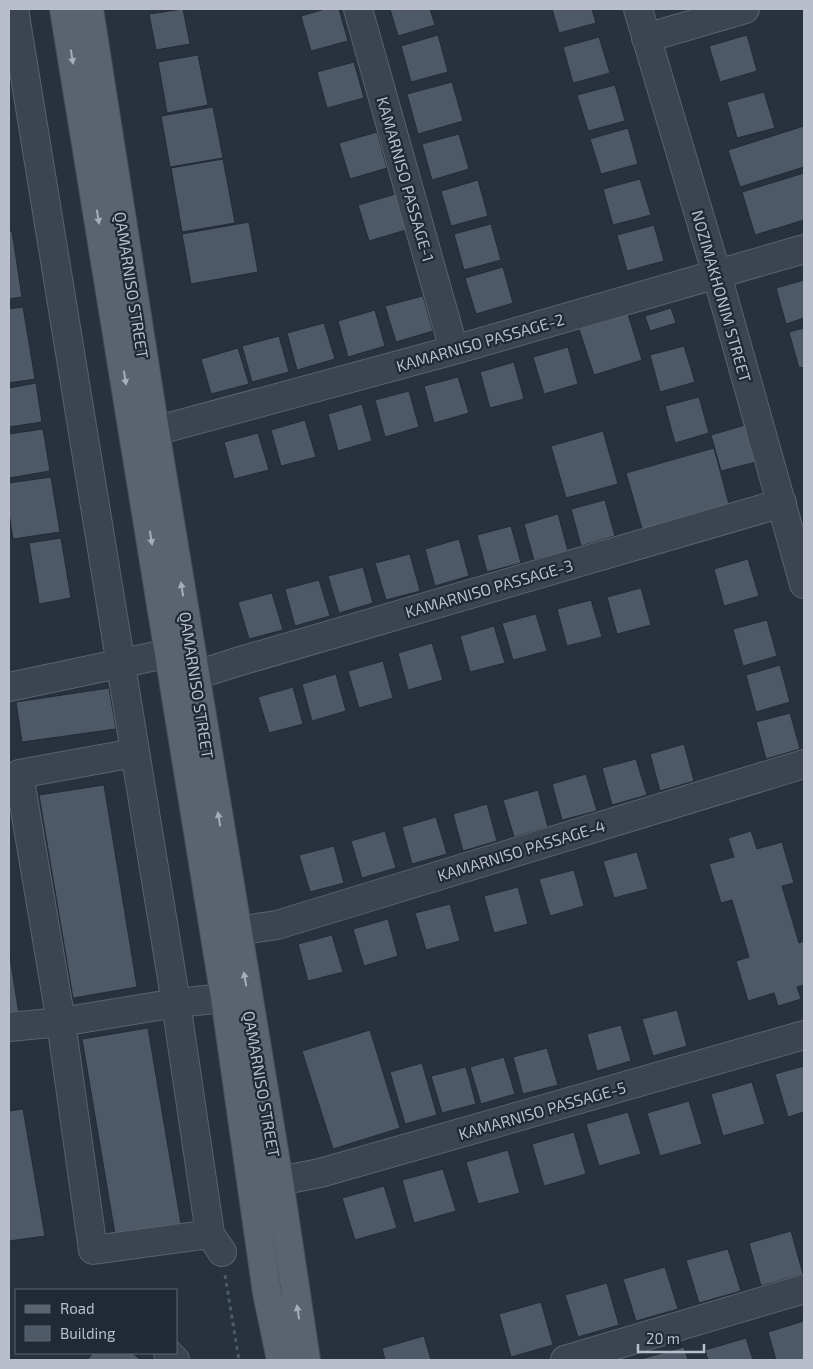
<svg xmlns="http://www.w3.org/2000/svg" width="813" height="1369" font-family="'Exo 2',sans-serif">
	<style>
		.building { fill: #4e5968; stroke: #222b36 }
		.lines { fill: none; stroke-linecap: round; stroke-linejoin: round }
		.minor-casing { stroke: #59626d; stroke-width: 30 }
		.major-casing { stroke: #454d58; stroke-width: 30 }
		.path { stroke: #4a5c5f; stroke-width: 3; stroke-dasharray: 4 4; stroke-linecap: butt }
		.minor { stroke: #3c444f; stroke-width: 28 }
		.major { stroke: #5a636f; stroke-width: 28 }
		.oneway { fill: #a5adb8 }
		.labels { text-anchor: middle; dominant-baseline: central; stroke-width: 4.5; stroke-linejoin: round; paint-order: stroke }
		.street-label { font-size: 16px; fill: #b8bfca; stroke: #202934 }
	</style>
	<rect width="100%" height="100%" fill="#28323f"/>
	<path class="building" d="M183,9L190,44L156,50L149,14Z
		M325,9H339L348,41L311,51L301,16Z
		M390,9H430L435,25L398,36Z
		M552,9H592L596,23L559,33Z
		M438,35L448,72L411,82L401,46Z
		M747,35L757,71L720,82L709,46Z
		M599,37L610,73L573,83L563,47Z
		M198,55L208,105L167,113L158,62Z
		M354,62L364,98L327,108L317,72Z
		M452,82L463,121L418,134L407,94Z
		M615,85L625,121L588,131L577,95Z
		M764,92L775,128L737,138L727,102Z
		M213,107L223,158L170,167L161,116Z
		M804,126V167L740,187L728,150Z
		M628,128L638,164L601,174L590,139Z
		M377,132L387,168L350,179L339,143Z
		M459,134L469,169L432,180L422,144Z
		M223,159L235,223L182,232L171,168Z
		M804,173V220L755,235L742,192Z
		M640,179L651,215L613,225L603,189Z
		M478,180L488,216L451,226L441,191Z
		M396,194L406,230L369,241L358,205Z
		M249,222L258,272L191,284L182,234Z
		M491,224L501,260L464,270L454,234Z
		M654,225L664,261L627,271L617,235Z
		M12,231L22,297L9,299V232Z
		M503,267L513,303L476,314L465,278Z
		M804,280V318L786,324L776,288Z
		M423,296L433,331L396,342L385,306Z
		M23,307L35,379L9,383V309Z
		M671,308L676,323L650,331L645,316Z
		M375,310L385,346L348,357L338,321Z
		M628,314L642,360L594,375L579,329Z
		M324,323L335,359L297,370L287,333Z
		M804,328V367L799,368L789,332Z
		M279,336L289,372L252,382L242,346Z
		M684,346L695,382L660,392L650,355Z
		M568,347L578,384L544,394L533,357Z
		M238,348L249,384L211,394L201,359Z
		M514,362L524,399L490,408L480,372Z
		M458,377L469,413L434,423L424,386Z
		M36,383L42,422L9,427V388Z
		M409,391L419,427L385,437L375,400Z
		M699,397L709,433L675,443L665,406Z
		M362,404L372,441L338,451L328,414Z
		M305,420L316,457L281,466L271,430Z
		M745,425L756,462L721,471L711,435Z
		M43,429L50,471L9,478V434Z
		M603,431L618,484L566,498L551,446Z
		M258,433L269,470L234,479L224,442Z
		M714,448L730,508L643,532L626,473Z
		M51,477L60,532L13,539L9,513V483Z
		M605,500L615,536L581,546L571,509Z
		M558,514L568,551L534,560L524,524Z
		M511,526L521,563L487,572L477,535Z
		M61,538L71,598L39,604L29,543Z
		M459,539L469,576L435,586L425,549Z
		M410,554L420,591L386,600L375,563Z
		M748,559L759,596L724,606L714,569Z
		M363,567L373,603L339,613L328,576Z
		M319,580L330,616L295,626L285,589Z
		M641,588L651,625L617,634L607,597Z
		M272,593L283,630L249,639L238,602Z
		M591,600L602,637L567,646L557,609Z
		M536,614L547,651L513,660L502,623Z
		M767,620L777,656L743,666L733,629Z
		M494,626L505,663L470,672L460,636Z
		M432,643L443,680L408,690L398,653Z
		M383,661L393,698L359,708L348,671Z
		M780,665L790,702L756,712L746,675Z
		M336,674L346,711L312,721L302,684Z
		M293,687L303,724L269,733L258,697Z
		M109,688L116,729L22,742L16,702Z
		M790,713L800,749L766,759L756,722Z
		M684,744L694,781L660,791L650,754Z
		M636,759L647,795L612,805L602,768Z
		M586,774L597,811L562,820L552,784Z
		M104,785L137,987L73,998L39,795Z
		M538,790L548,827L514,837L503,800Z
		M487,804L497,841L463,851L453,814Z
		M436,817L447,854L412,864L402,827Z
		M385,831L396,868L362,878L351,841Z
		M751,831L757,849L782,842L794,883L782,886L799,943L804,941V985L797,987L801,999L778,1006L774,993L748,1001L736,961L749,957L732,900L721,903L709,864L734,857L728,838Z
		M334,846L344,883L310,892L299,855Z
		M637,852L648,889L614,898L603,861Z
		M574,870L584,906L550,916L539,879Z
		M518,887L528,924L494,933L484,896Z
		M450,904L460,941L426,950L415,913Z
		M388,919L398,956L364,966L353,929Z
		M332,935L343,972L308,981L298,944Z
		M9,951L19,1014L9,1016Z
		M677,1010L687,1046L653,1056L642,1019Z
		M621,1025L631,1061L597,1071L587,1034Z
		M148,1028L182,1230L116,1240L82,1039Z
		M370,1030L400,1128L333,1149L302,1051Z
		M547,1048L558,1085L523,1094L513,1057Z
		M504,1057L515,1094L481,1104L470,1067Z
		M422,1063L437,1115L405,1124L390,1072Z
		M804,1066V1112L788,1117L775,1074Z
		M466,1067L476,1104L442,1113L431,1076Z
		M752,1082L765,1124L723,1136L711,1094Z
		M689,1101L702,1144L660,1156L647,1113Z
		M23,1109L45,1236L9,1241V1111Z
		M628,1112L641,1154L599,1166L586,1124Z
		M574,1132L586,1174L544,1186L532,1144Z
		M508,1150L520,1193L478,1204L466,1162Z
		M443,1169L456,1211L414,1223L402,1180Z
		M384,1186L397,1228L355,1240L342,1198Z
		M791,1231L803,1274L761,1286L749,1243Z
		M728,1249L741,1291L699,1303L686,1260Z
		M665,1267L678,1309L636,1321L623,1279Z
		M607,1283L619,1325L578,1337L565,1295Z
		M541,1302L553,1345L511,1357L499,1314Z
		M804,1321V1360H776L768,1332Z
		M424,1336L431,1360H385L382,1348Z
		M746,1338L753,1360H708L705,1350Z
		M684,1347L688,1360H637Z
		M93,1353H132L141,1360H87Z"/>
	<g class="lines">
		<g class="minor-casing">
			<path id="minor" d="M14,9L176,1003L210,1234L222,1252
				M358,9L454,350
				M638,9L717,275L804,584
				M646,38L745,9
				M155,431L454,350L804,249
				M196,675L237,662L782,503
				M9,687L170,653
				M134,753L19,774L61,1022L93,1250L210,1234
				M237,931L277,925L804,764
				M9,1027L61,1022L176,1003L225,998
				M279,1181L320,1173L804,1035
				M168,1353L175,1360
				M565,1360L804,1289"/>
		</g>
		<g class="major-casing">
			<path id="major" d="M64,9L225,998L267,1293L281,1360
				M89,9L155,431L279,1181L306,1360"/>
		</g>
		<path class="path" d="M225,1275L239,1360"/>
		<use href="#minor" class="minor"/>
		<use href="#major" class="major"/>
	</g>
	<defs><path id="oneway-solid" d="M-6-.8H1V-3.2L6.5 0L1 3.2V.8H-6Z" transform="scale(1.25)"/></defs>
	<g class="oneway">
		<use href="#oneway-solid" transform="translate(72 57) rotate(81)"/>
		<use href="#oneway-solid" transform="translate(98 217) rotate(81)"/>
		<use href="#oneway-solid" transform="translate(125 378) rotate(81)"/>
		<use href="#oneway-solid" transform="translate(151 538) rotate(81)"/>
		<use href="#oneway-solid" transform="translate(182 589) rotate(-99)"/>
		<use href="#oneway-solid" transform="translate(219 819) rotate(-99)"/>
		<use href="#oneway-solid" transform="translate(245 979) rotate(-100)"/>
		<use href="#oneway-solid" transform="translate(298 1312) rotate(-99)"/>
	</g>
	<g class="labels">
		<g class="street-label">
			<text transform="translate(406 179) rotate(74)">KAMARNISO PASSAGE-1</text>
			<text transform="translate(132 285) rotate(81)">QAMARNISO STREET</text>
			<text transform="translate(722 296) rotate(74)">NOZIMAKHONIM STREET</text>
			<text transform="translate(480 342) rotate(-16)">KAMARNISO PASSAGE-2</text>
			<text transform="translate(489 588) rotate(-16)">KAMARNISO PASSAGE-3</text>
			<text transform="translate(197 685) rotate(81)">QAMARNISO STREET</text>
			<text transform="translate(521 850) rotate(-17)">KAMARNISO PASSAGE-4</text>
			<text transform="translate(262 1084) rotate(80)">QAMARNISO STREET</text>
			<text transform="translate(542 1110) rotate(-16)">KAMARNISO PASSAGE-5</text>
		</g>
	</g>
	<rect width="813" height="1369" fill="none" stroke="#b8bfca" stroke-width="20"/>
	<rect x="15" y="1289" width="162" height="65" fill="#202934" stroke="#5d6570"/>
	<rect x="25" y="1305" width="25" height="8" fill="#5a636f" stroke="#5d6570"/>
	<text x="60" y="1314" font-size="15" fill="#b8bfca">Road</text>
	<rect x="25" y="1326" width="25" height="15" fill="#4e5968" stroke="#5d6570"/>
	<text x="60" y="1339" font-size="15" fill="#b8bfca">Building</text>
	<path d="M638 1344v8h66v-8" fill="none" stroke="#b8bfca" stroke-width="2.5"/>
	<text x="646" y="1344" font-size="15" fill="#b8bfca" stroke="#202934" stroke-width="4" paint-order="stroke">20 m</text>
</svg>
